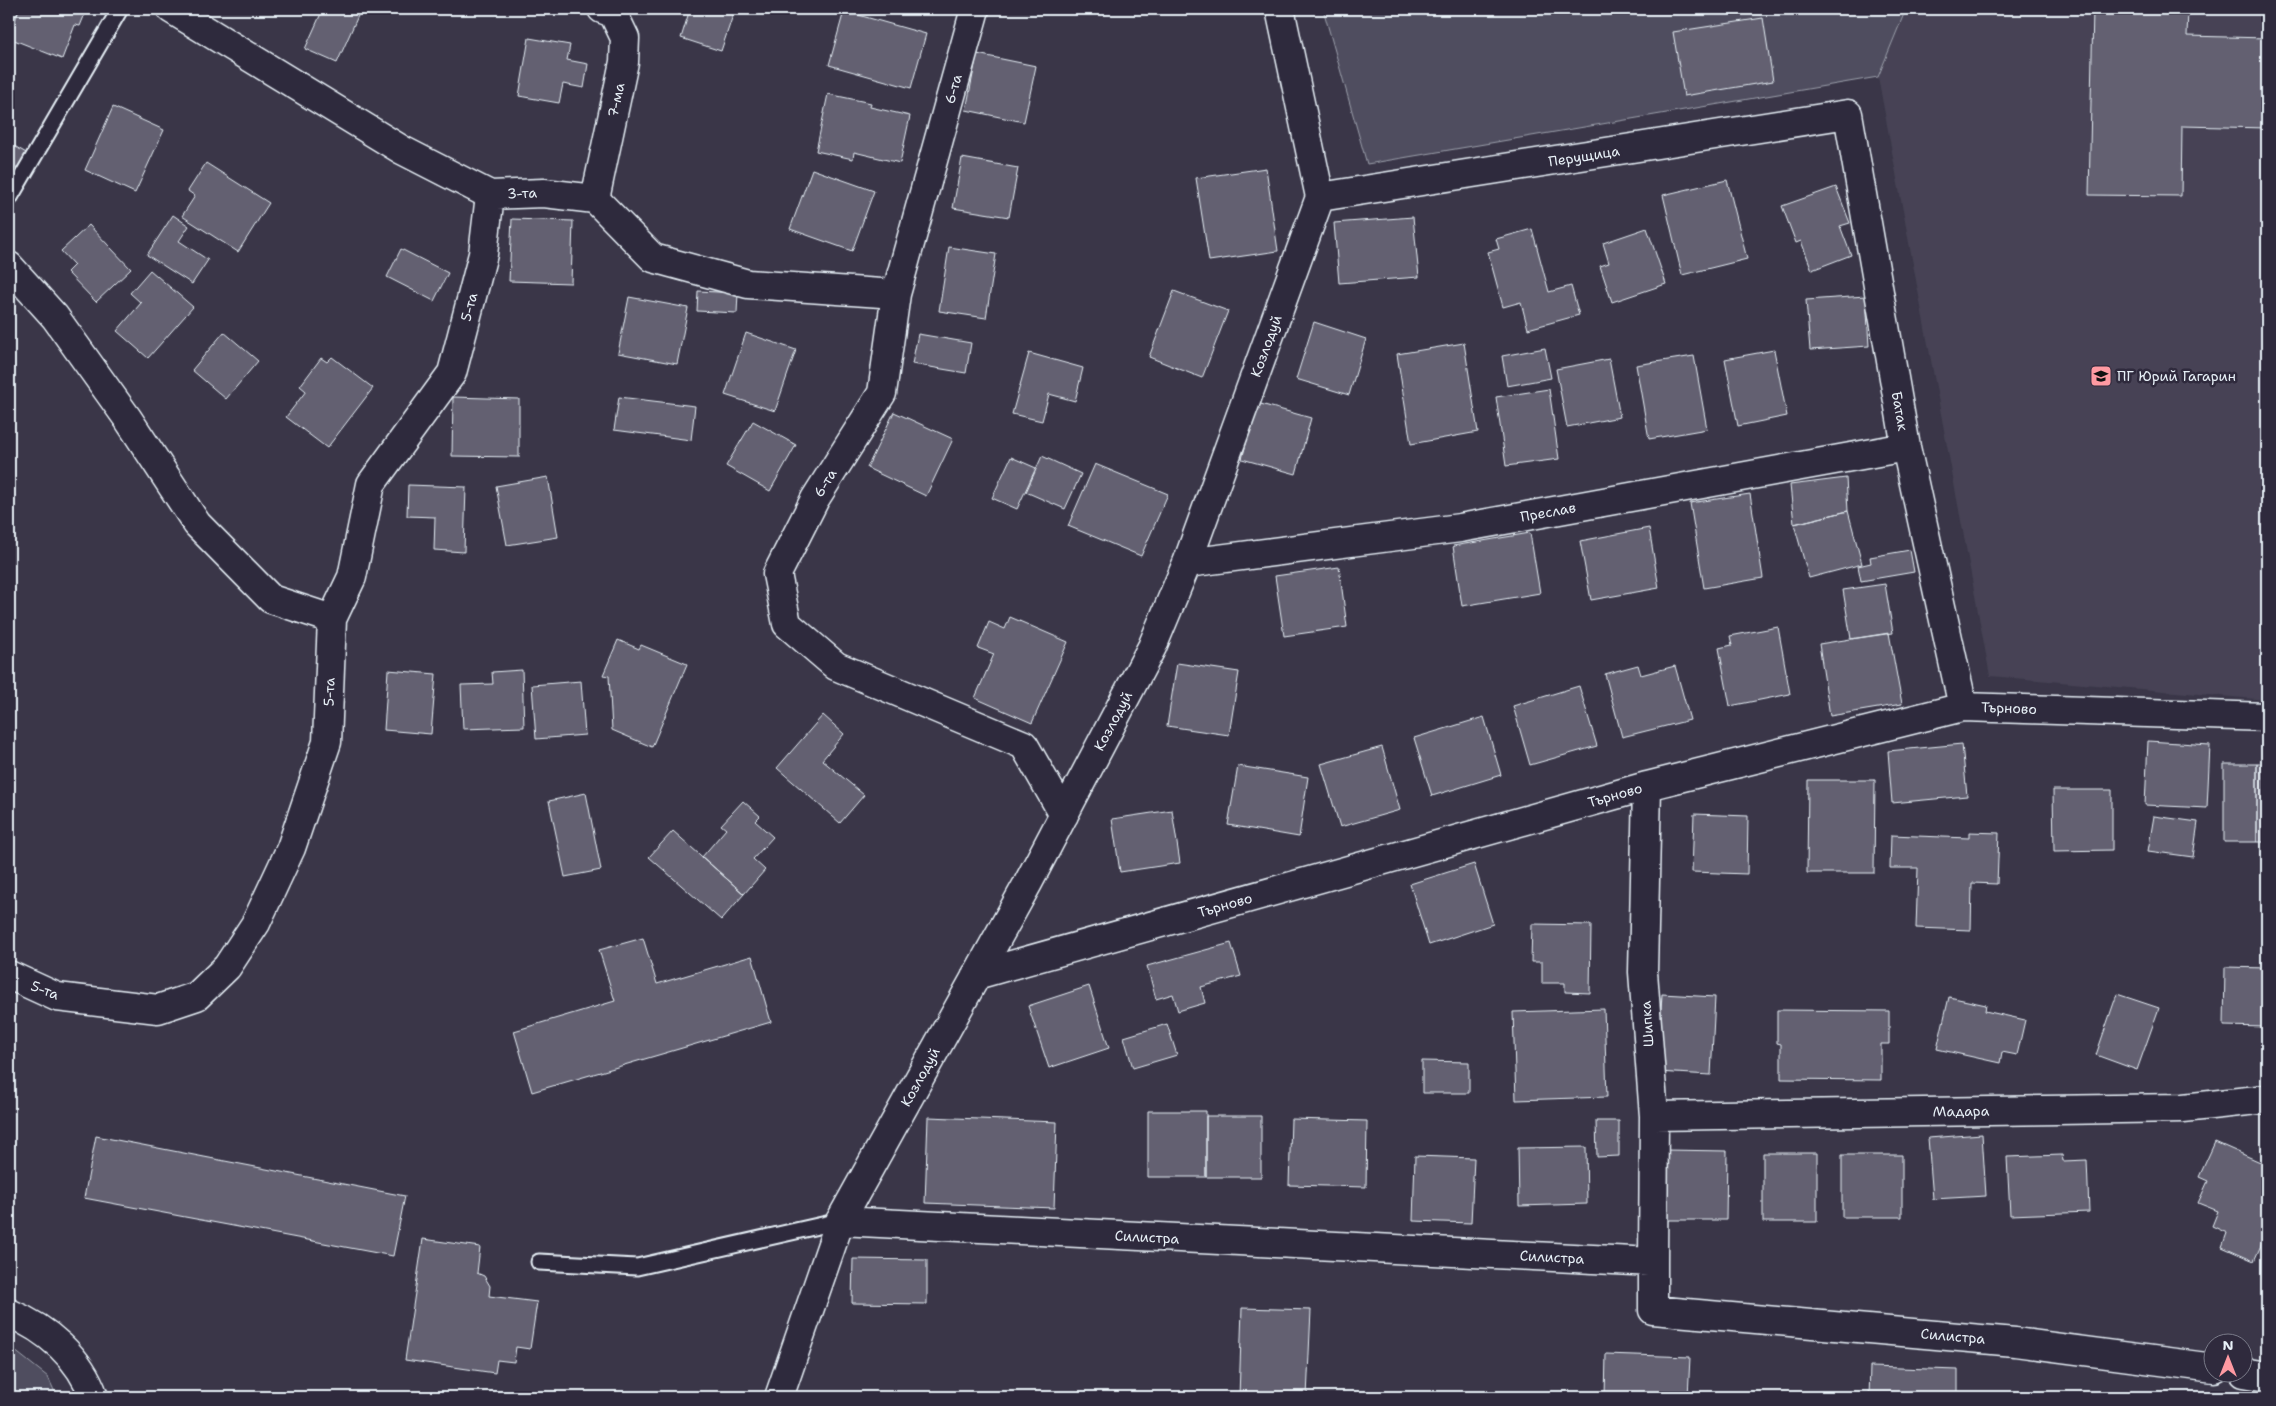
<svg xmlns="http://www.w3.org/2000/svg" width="2276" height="1406" font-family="'Shantell Sans',sans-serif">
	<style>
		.built { fill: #464354 }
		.green { fill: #504e5f; stroke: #9ca0ac }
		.building { fill: #636171; stroke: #e8f1f8 }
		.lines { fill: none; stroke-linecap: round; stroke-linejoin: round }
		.lane-casing { stroke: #e8f1f8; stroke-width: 19 }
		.street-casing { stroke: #e8f1f8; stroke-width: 31 }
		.secondary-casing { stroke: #e8f1f8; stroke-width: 31 }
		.lane { stroke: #2f2a3d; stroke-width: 15 }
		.street { stroke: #2f2a3d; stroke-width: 28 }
		.secondary { stroke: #2f2a3d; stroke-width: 28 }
		.labels { text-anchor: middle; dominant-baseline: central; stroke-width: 5; stroke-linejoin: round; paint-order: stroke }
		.street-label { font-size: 14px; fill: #e8f1f8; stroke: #2f2a3d }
		.poi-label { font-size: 14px; fill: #e8f1f8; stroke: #2f2a3d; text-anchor: start }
	</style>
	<rect width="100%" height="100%" fill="#3a3648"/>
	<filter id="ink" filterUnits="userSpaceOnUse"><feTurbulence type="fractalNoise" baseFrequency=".02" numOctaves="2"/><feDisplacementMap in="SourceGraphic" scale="10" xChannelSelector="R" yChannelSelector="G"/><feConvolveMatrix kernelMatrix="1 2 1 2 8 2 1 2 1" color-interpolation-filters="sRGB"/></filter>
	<g filter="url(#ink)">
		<path class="built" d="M1906,9H2267V700L1990,676L1878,77Z"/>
		<path class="green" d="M1323,9H1906L1878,77L1367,164Z
			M9,1346L48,1377L57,1397H9Z"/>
		<path class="building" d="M19,9H87L80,26L75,25L62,59L9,38Z
			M323,9H361L337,63L305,49Z
			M690,9H735L721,51L681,38Z
			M2093,9H2188L2187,36L2267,38V128L2182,126L2181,196L2089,195Z
			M844,11L926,34L911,88L829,65Z
			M1763,18L1773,81L1684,96L1673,32Z
			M529,38L570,45L567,60L588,64L584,88L563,84L559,103L519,96Z
			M977,54L1036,66L1024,122L966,110Z
			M828,94L871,103L870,107L910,116L900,163L854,152L853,159L816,151Z
			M113,107L164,130L135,193L85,170Z
			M9,143L28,154L9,190Z
			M962,158L1018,168L1009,217L953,208Z
			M206,163L269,203L238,252L182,216L195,196L188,191Z
			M1266,168L1278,251L1209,261L1196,178Z
			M812,169L874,191L852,251L790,229Z
			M1727,180L1747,259L1682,275L1663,195Z
			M1836,187L1850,223L1840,226L1851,255L1812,270L1801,241L1796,243L1782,206Z
			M173,215L189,226L179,241L208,260L192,284L147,255Z
			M1413,217L1419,277L1339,283L1334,223Z
			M512,219L573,221L571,283L509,281Z
			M89,225L131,269L96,302L67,272L74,265L61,251Z
			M1647,228L1666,284L1612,302L1600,266L1609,263L1603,243Z
			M1532,229L1549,292L1571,286L1579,315L1528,329L1521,302L1503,307L1488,252L1499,249L1496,239Z
			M949,247L996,254L986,318L939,311Z
			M401,249L448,273L434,301L387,277Z
			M150,270L193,307L148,358L117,331L141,303L130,293Z
			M698,291L738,293L737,313L697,311Z
			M1174,291L1228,311L1202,378L1149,357Z
			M1866,296L1869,346L1810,350L1806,300Z
			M629,297L688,308L677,364L618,353Z
			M1314,322L1366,339L1349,395L1296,379Z
			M224,332L258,361L226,399L192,370Z
			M746,333L796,350L775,411L725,395Z
			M918,334L971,343L966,373L912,364Z
			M1464,343L1478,432L1411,444L1397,354Z
			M1545,348L1551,378L1507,386L1502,356Z
			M1774,350L1787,416L1738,426L1725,359Z
			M1029,353L1083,368L1075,401L1049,394L1042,421L1012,414Z
			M1694,356L1707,429L1649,439L1636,365Z
			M332,357L373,388L327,448L286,417L306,391L300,386L321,358L327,362Z
			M1609,359L1620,417L1567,427L1556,369Z
			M1549,389L1559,459L1506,466L1496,397Z
			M453,397L519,399V457L452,456Z
			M619,397L695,406L691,440L614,430Z
			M1257,403L1311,418L1296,474L1242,459Z
			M894,412L953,439L926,496L867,468Z
			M753,421L796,445L770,491L726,466Z
			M1042,456L1081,474L1065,509L1026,492Z
			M1011,457L1036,468L1017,509L992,498Z
			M1095,464L1168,494L1141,556L1068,526Z
			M548,477L558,537L507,545L496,486Z
			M1846,478L1848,511L1794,524L1790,485Z
			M408,485L466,487L464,552L434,550L435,517L407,516Z
			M1750,494L1763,578L1704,588L1690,503Z
			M1848,511L1862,564L1809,578L1794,524Z
			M1649,528L1659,588L1591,600L1580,541Z
			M1530,533L1540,593L1462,606L1453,546Z
			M1910,550L1914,572L1861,581L1858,566L1871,563L1870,557Z
			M1339,567L1347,627L1284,636L1275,576Z
			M1885,584L1893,633L1851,639L1843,590Z
			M1010,617L1068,642L1032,723L975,698L994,654L978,648L989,622L1005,629Z
			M1778,627L1790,694L1730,706L1719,648L1732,645L1730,636Z
			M1889,633L1902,704L1830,716L1819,644Z
			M618,640L639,649L641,645L687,664L652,747L612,730L609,676L603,675Z
			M1177,663L1239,672L1229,735L1167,726Z
			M1638,665L1641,675L1675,666L1690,720L1622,737L1605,674Z
			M388,670L436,674L431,734L384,730Z
			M522,670L524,727L463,729L461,685L493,684L492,672Z
			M581,681L585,735L536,739L532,685Z
			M1579,686L1597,746L1530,765L1513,706Z
			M823,715L844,734L822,760L864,795L840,823L777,768Z
			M1484,717L1501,775L1432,796L1414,738Z
			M2148,741L2210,745L2207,808L2145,805Z
			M1962,744L1967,796L1892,803L1888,751Z
			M1382,747L1400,810L1340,827L1321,764Z
			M2224,764H2257V842H2224Z
			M2257,764H2267V842H2257Z
			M1238,766L1308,777L1299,837L1228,825Z
			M1808,780H1875L1874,873H1807Z
			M2053,790H2112V850L2054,851Z
			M586,793L601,870L565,877L549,801Z
			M743,801L760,816L755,821L773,837L753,859L765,870L744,894L702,857L726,829L721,825Z
			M1172,810L1180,863L1120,872L1112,819Z
			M1694,814L1748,816L1747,874L1692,872Z
			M2154,816L2198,822L2193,857L2148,851Z
			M673,831L744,894L721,920L649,857Z
			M1969,832L1999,833L1997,884L1972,883L1971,930L1916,928L1918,868H1890L1891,835L1969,838Z
			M1474,864L1493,924L1429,945L1410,884Z
			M1532,924L1591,925L1590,993L1565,992V983H1542V962H1531Z
			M643,938L657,984L752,956L771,1022L532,1092L514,1031L615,1001L599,950Z
			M1231,943L1241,976L1201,987L1205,1003L1178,1011L1173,994L1156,999L1147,966Z
			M2225,967L2267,968V1027L2224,1026Z
			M1089,986L1109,1048L1049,1068L1028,1006Z
			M1662,994L1715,997L1711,1075L1657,1072Z
			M2117,994L2159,1008L2137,1070L2096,1055Z
			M1949,997L1986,1005L1985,1011L2025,1020L2017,1055L2002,1052L2000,1063L1937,1049Z
			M1604,1009L1607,1097L1516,1100L1513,1012Z
			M1777,1010L1889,1011V1044H1881V1080L1781,1079V1044L1777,1043Z
			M1167,1024L1177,1055L1133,1068L1124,1037Z
			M1422,1061L1469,1062V1093H1422Z
			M1148,1111H1206V1177H1148Z
			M1206,1116H1261V1177H1206Z
			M928,1117L1057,1122L1054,1208L925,1203Z
			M1291,1119L1367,1121L1366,1187L1289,1185Z
			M1596,1121H1619V1156L1597,1157Z
			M1982,1134L1986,1196L1933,1199L1928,1138Z
			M96,1136L405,1196L393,1256L84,1198Z
			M2215,1142L2267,1165V1232L2254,1261L2222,1247L2227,1233L2212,1226L2218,1211L2198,1203L2208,1181L2199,1177Z
			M1586,1147L1587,1204L1519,1206L1518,1148Z
			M1666,1150L1727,1151L1726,1220H1665Z
			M1763,1153H1817V1222H1763Z
			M1842,1155H1902V1217H1842Z
			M2062,1155L2063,1161L2087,1160L2089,1212L2010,1215L2007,1157Z
			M1415,1156L1474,1158L1471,1223L1413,1221Z
			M423,1239L480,1247L477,1273L484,1276L490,1286L489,1296L537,1302L530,1349L516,1347L514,1362L497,1360L495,1373L405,1360Z
			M853,1259L927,1260V1304L852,1303Z
			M1242,1308L1311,1310L1307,1397H1239Z
			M1606,1354L1690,1357L1688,1397H1605Z
			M1870,1367L1958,1370V1397H1869Z"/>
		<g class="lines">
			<g class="lane-casing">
				<path id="lane" d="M9,199L120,9
					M539,1262L637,1267L840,1221"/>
			</g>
			<g class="street-casing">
				<path id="street" d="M171,9L402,150L490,195L544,193L595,199L653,258L748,284L896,294
					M975,9L896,294L882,393L815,499L777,574L787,624L836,666L1024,745L1064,815
					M1320,197L1848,114L1906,447L1963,707
					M595,199L624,62L625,38L613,13L602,9
					M9,266L55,317L128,419L197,524L271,599L332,619
					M1187,563L1460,528L1906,447
					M1647,786L1643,972L1654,1116L1653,1262
					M9,975L57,997L158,1009L197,996L227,967L256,923L291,848L327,742L332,619L352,577L371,484L452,373L483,254L490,195
					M976,975L1647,786L1963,707L2267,717
					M1654,1116L2183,1108L2267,1099
					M840,1221L1653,1262V1310L2015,1342L2214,1368
					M2244,1373L2267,1377
					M779,1397L840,1221L1028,883L1152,647L1187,563L1320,197L1280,9"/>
			</g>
			<g class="secondary-casing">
				<path id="secondary" d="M9,1313C47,1329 80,1357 94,1397"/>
			</g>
			<use href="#lane" class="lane"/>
			<use href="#street" class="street"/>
			<use href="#secondary" class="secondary"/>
		</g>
	</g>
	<defs>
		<g id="school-square" transform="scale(1.125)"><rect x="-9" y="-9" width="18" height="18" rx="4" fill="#ff9aa2" stroke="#2f2a3d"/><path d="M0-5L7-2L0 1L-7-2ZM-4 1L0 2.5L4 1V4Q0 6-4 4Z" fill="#111"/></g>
	</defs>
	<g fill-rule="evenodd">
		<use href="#school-square" x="2101" y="376"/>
	</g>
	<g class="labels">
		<g class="street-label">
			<text transform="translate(953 89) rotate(-74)">6-та</text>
			<text transform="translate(616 100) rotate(-78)">7-ма</text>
			<text transform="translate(1584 156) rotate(-9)">Перущица</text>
			<text transform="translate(522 193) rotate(-2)">3-та</text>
			<text transform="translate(469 307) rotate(-75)">5-та</text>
			<text transform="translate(1266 346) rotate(-70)">Козлодуй</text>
			<text transform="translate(1900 411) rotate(80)">Батак</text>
			<text transform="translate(825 483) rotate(-58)">6-та</text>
			<text transform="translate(1548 512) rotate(-10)">Преслав</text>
			<text transform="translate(329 692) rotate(-88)">5-та</text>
			<text transform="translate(2009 708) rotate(2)">Търново</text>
			<text transform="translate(1113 721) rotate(-62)">Козлодуй</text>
			<text transform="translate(1615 795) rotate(-16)">Търново</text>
			<text transform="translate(1225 905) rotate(-16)">Търново</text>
			<text transform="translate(45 990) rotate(21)">5-та</text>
			<text transform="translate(1647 1024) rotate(-94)">Шипка</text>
			<text transform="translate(920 1077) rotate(-61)">Козлодуй</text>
			<text transform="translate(1961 1111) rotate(-1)">Мадара</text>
			<text transform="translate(1147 1237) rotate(3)">Силистра</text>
			<text transform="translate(1552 1257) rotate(3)">Силистра</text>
			<text transform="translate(1953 1336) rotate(5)">Силистра</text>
		</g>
		<g class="poi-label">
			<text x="2117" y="376">ПГ Юрий Гагарин</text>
		</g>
	</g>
	<rect width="2276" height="1406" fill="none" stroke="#2f2a3d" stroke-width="30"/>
	<rect x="15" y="15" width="2246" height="1376" fill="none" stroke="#e8f1f8" stroke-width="2" filter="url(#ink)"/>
	<g transform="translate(2228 1358)"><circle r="24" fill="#2f2a3d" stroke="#797a88"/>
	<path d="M0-4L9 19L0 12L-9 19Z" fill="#ff9aa2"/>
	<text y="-8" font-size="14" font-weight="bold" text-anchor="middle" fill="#e8f1f8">N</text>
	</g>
</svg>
